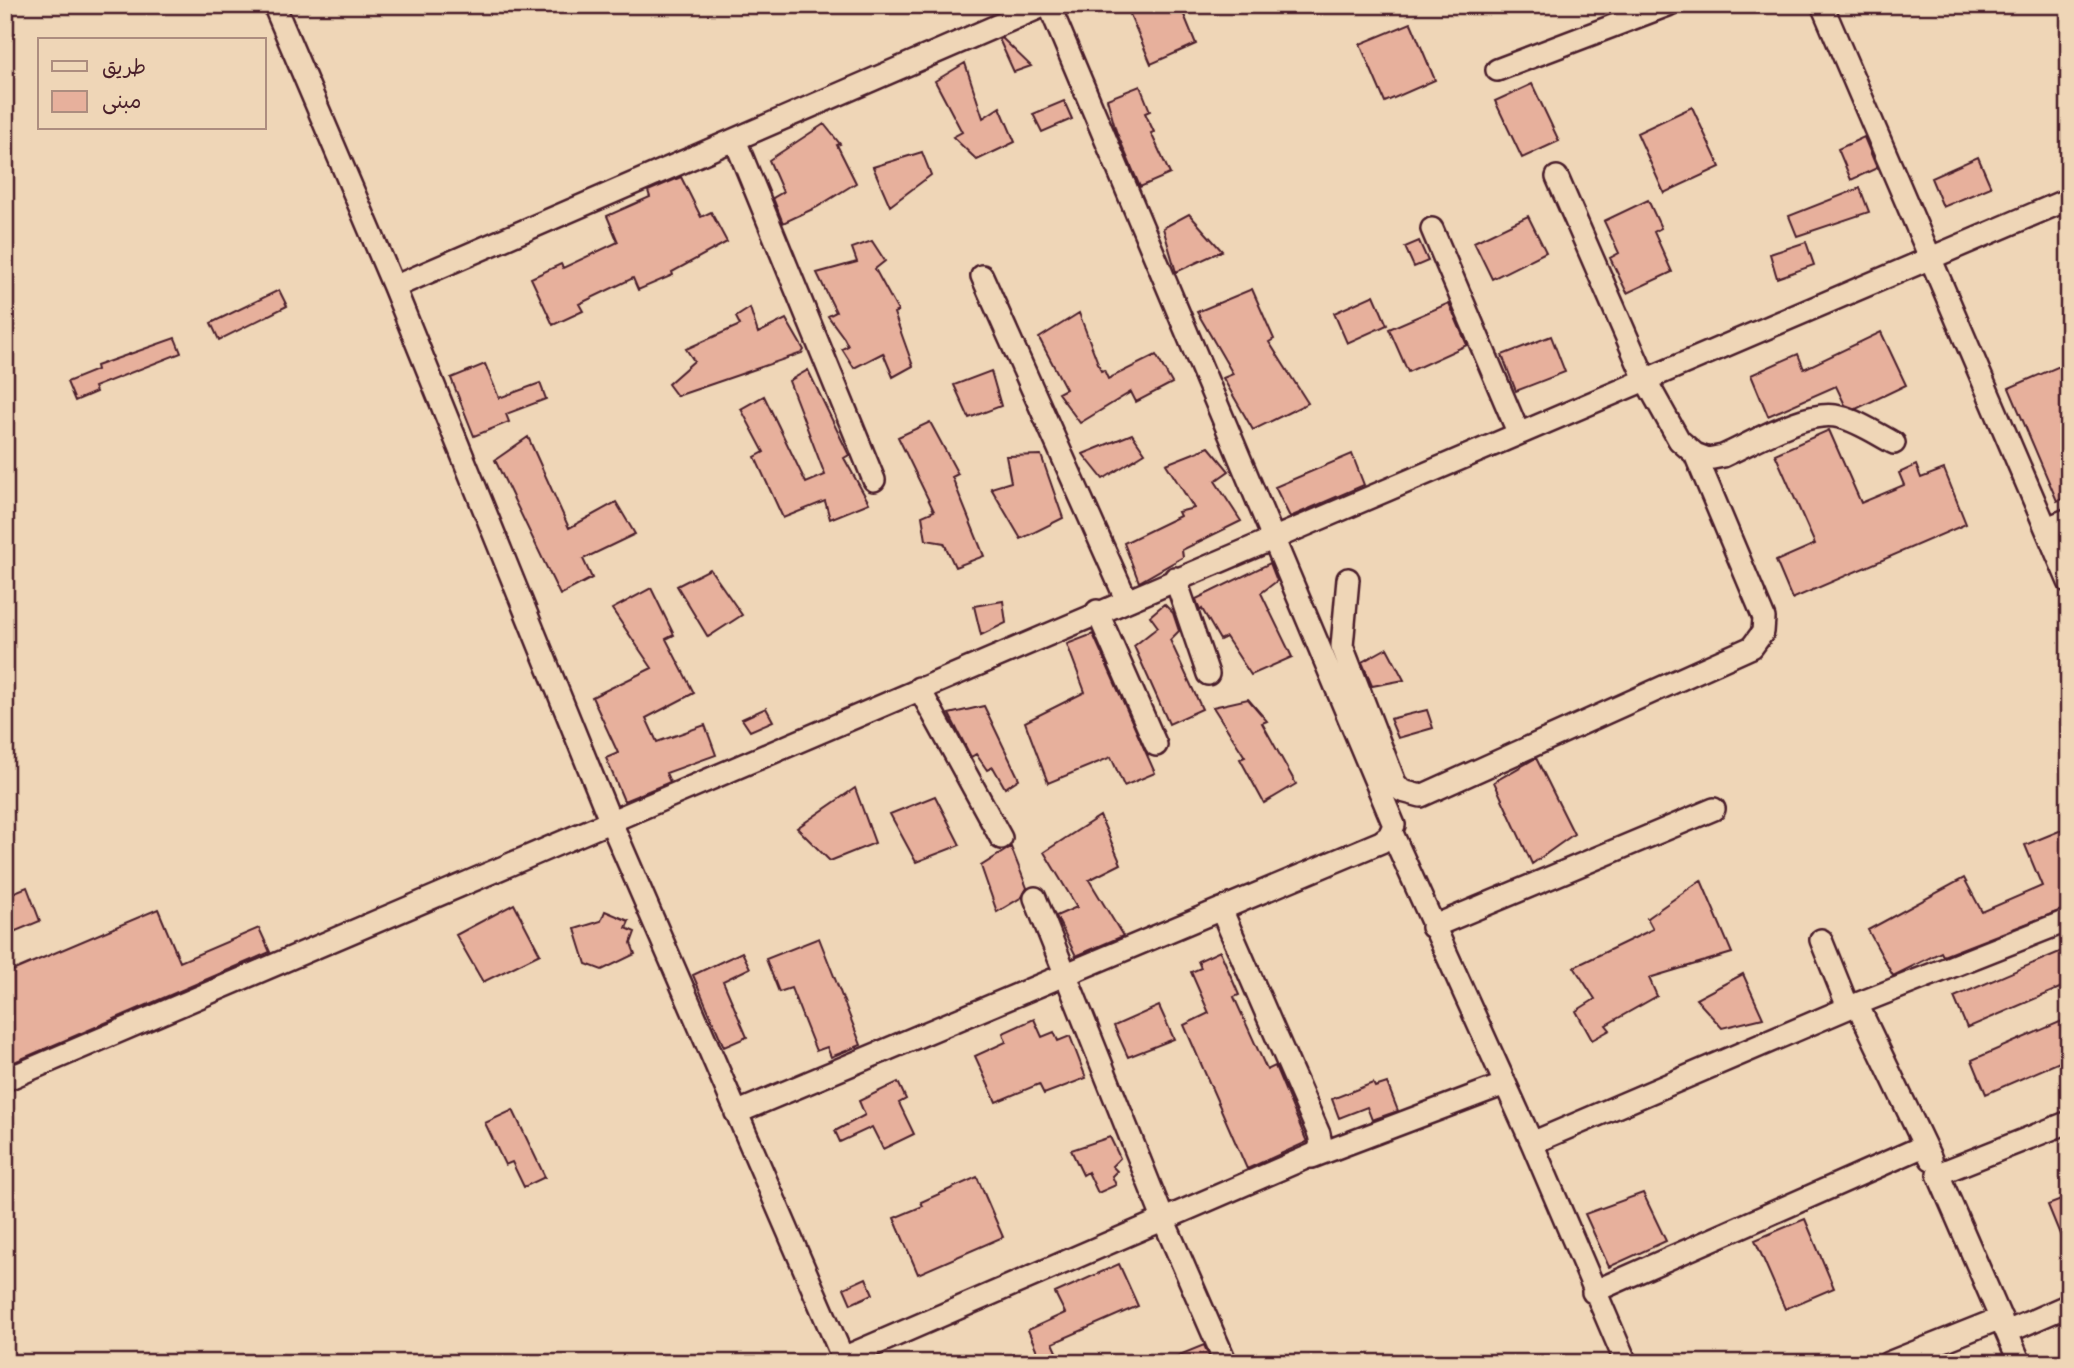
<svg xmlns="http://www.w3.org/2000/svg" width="2074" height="1368" font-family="Delius,'Playpen Sans Arabic',sans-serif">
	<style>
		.building { fill: #e7b09c; stroke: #4a1f2b; stroke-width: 2 }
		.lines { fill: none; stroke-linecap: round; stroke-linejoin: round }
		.minor-casing { stroke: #4a1f2b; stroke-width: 26 }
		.minor { stroke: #efd6b7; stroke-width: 21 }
	</style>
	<rect width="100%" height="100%" fill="#efd6b7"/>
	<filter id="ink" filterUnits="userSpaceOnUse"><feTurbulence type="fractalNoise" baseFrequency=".0143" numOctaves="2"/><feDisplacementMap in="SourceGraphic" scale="14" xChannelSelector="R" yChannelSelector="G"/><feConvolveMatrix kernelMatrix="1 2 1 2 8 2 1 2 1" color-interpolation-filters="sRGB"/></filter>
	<g filter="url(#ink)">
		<path class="building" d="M1126,5H1180L1196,44L1151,64Z
			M1411,23L1435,80L1385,102L1360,44Z
			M1002,38L1031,66L1014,72L999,39Z
			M965,63L983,118L1000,107L1015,142L977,160L953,137L962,132L935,81Z
			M1532,84L1559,141L1522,158L1495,101Z
			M1140,86L1150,111L1145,113L1154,132L1151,133L1170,174L1140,187L1116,131L1107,99Z
			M1064,101L1072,119L1042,132L1033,114Z
			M1692,107L1720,167L1664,193L1637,133Z
			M824,124L840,144L837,145L856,183L817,207L783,223L773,198L783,192L769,160Z
			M1864,137L1877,168L1851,180L1838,149Z
			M922,152L931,175L890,206L873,167Z
			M1978,157L1991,187L1943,207L1931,178Z
			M681,177L701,217L711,212L727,242L672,272L673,275L638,290L633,278L579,304L583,311L553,325L531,278L561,264L563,268L618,242L607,216L650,197L648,191Z
			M1860,188L1869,212L1797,236L1789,216Z
			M1648,200L1661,228L1654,232L1672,272L1627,293L1610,258L1619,253L1604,221Z
			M1189,214L1222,251L1176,272L1163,228Z
			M1528,216L1546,252L1492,279L1474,242Z
			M872,241L885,261L875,269L898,311L894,313L913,366L893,377L883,353L854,368L842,349L848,346L844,338L828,316L836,312L817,273L857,262L852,248Z
			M1419,241L1428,261L1414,267L1405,247Z
			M1806,242L1814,265L1777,278L1770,254Z
			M1252,289L1274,339L1269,342L1308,403L1253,430L1223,378L1233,374L1197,312Z
			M279,290L287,306L219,340L211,323Z
			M1374,295L1387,325L1347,343L1334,313Z
			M1449,303L1467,345L1408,372L1389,329Z
			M750,308L758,333L786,319L804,350L802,353L677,396L668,384L694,361L686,349L740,325L736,317Z
			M1079,313L1101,371L1104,370L1108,379L1156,355L1172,383L1136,402L1131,392L1080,423L1058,393L1066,389L1039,338Z
			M1881,332L1906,385L1856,409L1845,405L1836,386L1768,416L1751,375L1798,354L1804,369Z
			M1551,336L1565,372L1516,391L1502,355Z
			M175,338L181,353L94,387L96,392L75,401L67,382L97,370L96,366Z
			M2069,362V497L2057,501L2009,388Z
			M485,364L499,398L540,383L546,399L506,414L509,422L474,436L451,378Z
			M808,370L849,455L844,458L869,503L830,519L825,501L783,518L755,457L764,452L741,409L764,396L806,483L825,475L789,381Z
			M991,371L1001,406L969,418L954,385Z
			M930,422L958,474L952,477L984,556L955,567L944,543L926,540L922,516L934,511L898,437Z
			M1829,430L1861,503L1904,485L1899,473L1916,465L1921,478L1944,469L1966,524L1792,599L1776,561L1815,544L1775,454Z
			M1132,434L1145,453L1103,479L1083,454Z
			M528,437L569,528L616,502L635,534L583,559L592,578L560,595L495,460Z
			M1209,447L1229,471L1215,481L1241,521L1182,550L1183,557L1139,582L1124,543L1180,516L1178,512L1194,508L1166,464Z
			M1352,454L1364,485L1290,517L1275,487Z
			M1041,455L1063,518L1021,539L991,488L1011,482L1006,456Z
			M1270,563L1277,581L1261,593L1292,657L1251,675L1226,637L1220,640L1202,609L1200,611L1196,599Z
			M710,569L742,615L708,637L677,586Z
			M651,588L674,635L666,639L694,693L646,718L657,742L705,725L716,755L666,773L670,782L624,801L606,758L618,753L592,697L652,668L612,609Z
			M1003,601L1006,623L981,635L974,606Z
			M1164,604L1173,613L1179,631L1170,640L1202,709L1169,724L1134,646L1158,627L1150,616Z
			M1093,634L1155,773L1124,786L1111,757L1048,783L1025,722L1085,692L1067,644Z
			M1387,648L1404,680L1372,686L1362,662Z
			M1248,699L1267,721L1262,723L1296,784L1264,803L1240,759L1245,757L1213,707Z
			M984,706L1019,779L1005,788L993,767L987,770L976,754L971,757L949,714Z
			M766,708L773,721L750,731L742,719Z
			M1427,710L1433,728L1398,738L1390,719Z
			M1536,758L1574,834L1532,864L1494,782Z
			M855,788L875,843L830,861L797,828Z
			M935,796L960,845L916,862L890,814Z
			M1100,816L1121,864L1089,880L1123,936L1076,956L1056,916L1077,907L1044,852Z
			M2069,827V907L1943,956L1941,952L1893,976L1868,930L1964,878L1982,912L2042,886L2025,845Z
			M1011,847L1027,888L1022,897L997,912L981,866Z
			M1701,880L1732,953L1649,978L1657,996L1606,1025L1610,1030L1592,1040L1576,1011L1595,999L1574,967L1653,929L1647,918Z
			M27,887L40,921L11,933L5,920V896Z
			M514,904L540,954L483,982L456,935Z
			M158,909L180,962L259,928L270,952L5,1066V974Z
			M605,911L629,921L626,928L635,932L631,943L635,954L602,970L586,964L575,929L601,921Z
			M819,938L861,1045L831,1057L827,1047L816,1051L791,988L779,992L766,959Z
			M2069,948V984L1967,1028L1954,997Z
			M1220,951L1239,995L1234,997L1267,1070L1275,1066L1307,1142L1247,1169L1184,1025L1209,1013L1191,972L1201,968L1198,961Z
			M742,952L750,968L723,981L747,1037L724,1047L693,975Z
			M1743,974L1763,1018L1722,1028L1696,999Z
			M1159,1006L1174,1039L1128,1057L1114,1026Z
			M2069,1018V1058L1986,1094L1972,1060Z
			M1034,1019L1042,1037L1054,1032L1058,1041L1070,1036L1086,1078L1044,1094L1039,1084L996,1102L975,1056L1006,1042L1003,1033Z
			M898,1082L906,1099L899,1103L914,1134L883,1149L872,1127L840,1142L835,1131L865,1115L859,1101Z
			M1373,1083L1375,1087L1387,1083L1398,1111L1372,1120L1367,1107L1339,1118L1332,1099Z
			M513,1110L545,1177L524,1187L512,1162L505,1165L485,1123Z
			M1110,1137L1120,1158L1112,1166L1117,1171L1112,1176L1116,1185L1098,1193L1088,1172L1083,1175L1071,1150Z
			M977,1177L1003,1237L918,1274L894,1218L923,1206L921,1202Z
			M1643,1193L1666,1241L1609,1267L1585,1214Z
			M2069,1197V1254H2068L2048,1205Z
			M1805,1219L1834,1288L1785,1309L1755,1240Z
			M1119,1264L1138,1306L1053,1343L1059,1356L1042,1363L1028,1330L1065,1313L1055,1293Z
			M866,1278L873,1294L851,1304L844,1288Z
			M1204,1345L1212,1363H1163L1162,1362Z"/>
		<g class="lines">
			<g class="minor-casing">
				<path id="minor" d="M274,5L394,287L610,820L845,1363
					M1822,5L2069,582
					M1497,70L1668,5
					M735,140L874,480
					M1557,177L1645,379L1679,440L1695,454L1708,459L1723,456C1753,443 1808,408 1840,417C1858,421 1877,434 1894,443
					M1432,229L1518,432
					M982,276L1126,599
					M394,287L1045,5
					M2047,528L2069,519
					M1175,578L1208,674
					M1348,579L1342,646L1395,783L1402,791L1421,796L1752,647L1763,632L1764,618L1695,454
					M1097,611L1156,745
					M919,688L1001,838
					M1392,833L1532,1143L1626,1363
					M1035,898L1164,1221L1226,1363
					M1432,927L1714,809
					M1821,940L1848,1007
					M1857,1004L1931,1159
					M5,1080L2069,199
					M736,1113L1381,842L1389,836L1394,825L1049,5
					M1532,1143L1857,1004L2069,920
					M1312,1157L1505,1084
					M1593,1292L1924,1146
					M2007,1332L2069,1305
					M843,1358L1317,1153L1321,1144L1319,1134L1221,909
					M1888,1363L2001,1318
					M2020,1363L1938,1174L2069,1122"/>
			</g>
			<use href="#minor" class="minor"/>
		</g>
	</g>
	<rect width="2074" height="1368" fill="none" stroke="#efd6b7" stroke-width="28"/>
	<rect x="14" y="14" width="2046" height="1340" fill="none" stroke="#4a1f2b" stroke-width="2.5" filter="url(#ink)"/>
	<rect x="38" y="38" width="228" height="91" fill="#efd6b7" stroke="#ad8d7f" stroke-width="2"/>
	<rect x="52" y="61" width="35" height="10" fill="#efd6b7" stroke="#ad8d7f" stroke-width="2"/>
	<text x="102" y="74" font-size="21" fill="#4a1f2b">طريق</text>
	<rect x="52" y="91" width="35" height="21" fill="#e7b09c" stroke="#ad8d7f" stroke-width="2"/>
	<text x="102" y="108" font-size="21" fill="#4a1f2b">مبنى</text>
</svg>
